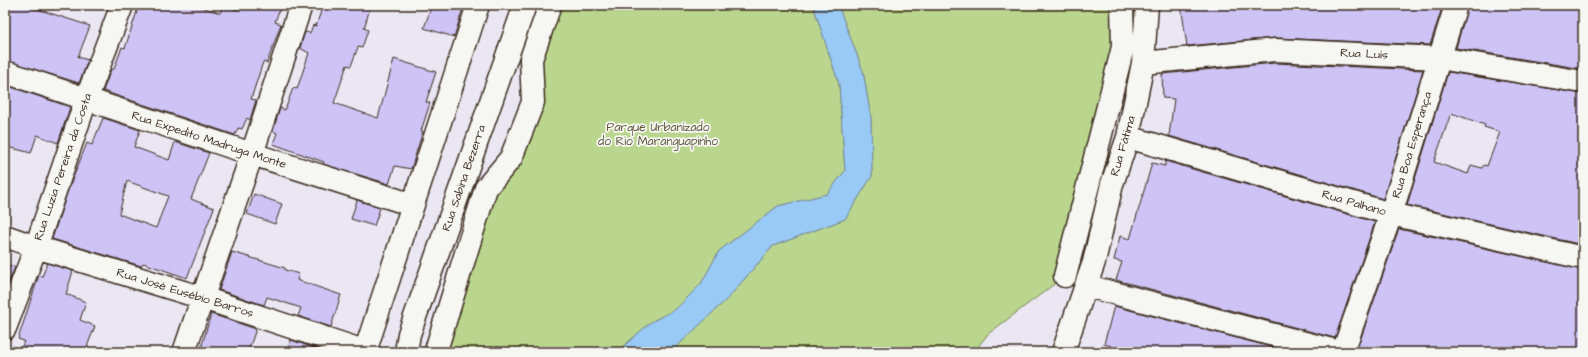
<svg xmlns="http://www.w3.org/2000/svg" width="1588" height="357" font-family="'Architects Daughter',sans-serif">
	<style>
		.green { fill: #bad68e; stroke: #7a8056 }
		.water { fill: #99caf5; stroke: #738a9f }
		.building { fill: #cec3f5; stroke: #3b2a1e; fill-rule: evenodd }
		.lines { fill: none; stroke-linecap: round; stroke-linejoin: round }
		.minor-casing { stroke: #3b2a1e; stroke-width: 25 }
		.major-casing { stroke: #3b2a1e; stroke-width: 25 }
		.minor { stroke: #f6f6f2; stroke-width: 22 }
		.major { stroke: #f6f6f2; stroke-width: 22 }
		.labels { text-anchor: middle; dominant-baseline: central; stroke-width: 3.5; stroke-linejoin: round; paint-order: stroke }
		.street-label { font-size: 12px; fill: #3b2a1e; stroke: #f6f6f2 }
		.park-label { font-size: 12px; fill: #5b553a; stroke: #f6f6f2 }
	</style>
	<rect width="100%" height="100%" fill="#eae7f3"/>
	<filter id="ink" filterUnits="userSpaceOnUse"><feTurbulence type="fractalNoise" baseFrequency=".025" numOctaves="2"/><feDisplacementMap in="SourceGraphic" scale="8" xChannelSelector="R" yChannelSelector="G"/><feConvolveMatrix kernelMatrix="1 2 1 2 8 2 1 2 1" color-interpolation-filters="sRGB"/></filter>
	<g filter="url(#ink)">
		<path class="green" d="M550,5H813L839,84L845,171L827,194L778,206L719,251L701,284L676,309L651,322L617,352H438L486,188L511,158Z
			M838,5H1122L1065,276L988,334L974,352H671L728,298L773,246L845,219L872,176L871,118L863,71Z"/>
		<path class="water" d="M813,5H838L863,71L871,118L872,176L845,219L773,246L728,298L671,352H617L651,322L676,309L701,284L719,251L778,206L827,194L845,171L839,84Z"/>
		<path class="building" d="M5,5H25L90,26L78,57L88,60L79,83L5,60Z
			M139,5H195L220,13L223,6L238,10L240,5H281L275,22L281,24L267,63L263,62L251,99L256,100L250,120L247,118L242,129L238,128L235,135L103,91L111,69H114L122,47L125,48Z
			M323,5H371L364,28L368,30L362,48L358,47L351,66L347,65L334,103L378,118L394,59L436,72L426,102L430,103L421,131H423L411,169L395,166L389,184L323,164L324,162L273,144L277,133L273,131L280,108L285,110L293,88L297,89L309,53L300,48L305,32L310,33L313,25L316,26Z
			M432,5H464L454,37L424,28Z
			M1181,5H1443L1430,45L1276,38L1187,46Z
			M1468,5H1583V69L1456,48Z
			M1275,63L1423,70L1383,199L1169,136L1174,99L1163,98L1162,74Z
			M1448,72L1583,94V245L1407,205ZM1451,113L1485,125L1484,127L1500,132L1487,166L1484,165L1482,168L1471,165L1468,174L1434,162Z
			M5,85L70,107L58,143L37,135L31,153L12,148H5Z
			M103,118L140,130L134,147L169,160L175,142L209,153L191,199L214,208L187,278L143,263L141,266L52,239L67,193L87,143L92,145ZM127,181L168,196L156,228L119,214Z
			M1165,161L1375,222L1335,338L1116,280L1122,262L1114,260L1120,236L1130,239L1152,163L1165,166Z
			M254,194L282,204L275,224L247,214Z
			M357,200L380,208L374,226L351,219Z
			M1399,229L1583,270V352H1356Z
			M232,252L285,268V270L299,274L297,280L341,295L331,327L298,316L301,308L267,297L264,305L219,290Z
			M47,263L73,271L66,294L86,302L80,320L95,326L85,352H20L24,341L18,339L39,275L42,277Z
			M5,264L15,267L7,287L5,286Z
			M1114,306L1290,352H1109L1111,346L1104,344Z
			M211,314L256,329L248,352H200Z
			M291,340L323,351V352H287Z"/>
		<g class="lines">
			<g class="minor-casing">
				<path id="minor" d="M1143,63L1275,50L1439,58L1583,82
					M5,72L252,154L413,205
					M1128,137L1391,214L1583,258
					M5,236L36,247L203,298L367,352
					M1065,276L1123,47L1122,5
					M1087,286L1339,352
					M5,328L36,247L86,100L122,5
					M184,352L252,154L301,5
					M365,352L478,5
					M438,352L437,347L486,188L511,158L533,102L531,59L550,5
					M1063,352L1094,262L1112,184L1128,137L1143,63L1147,5
					M1343,352L1391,214L1456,5"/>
			</g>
			<g class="major-casing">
				<path id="major" d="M406,352L409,334L525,5"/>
			</g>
			<use href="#minor" class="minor"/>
			<use href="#major" class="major"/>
		</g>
	</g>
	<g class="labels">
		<g class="street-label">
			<text transform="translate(1364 54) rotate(3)">Rua Luís</text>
			<text transform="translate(209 140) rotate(18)">Rua Expedito Madruga Monte</text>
			<text transform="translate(1412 145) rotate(-73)">Rua Boa Esperança</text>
			<text transform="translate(1123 146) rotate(-74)">Rua Fátima</text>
			<text transform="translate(63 167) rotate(-71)">Rua Luzia Pereira da Costa</text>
			<text transform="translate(464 178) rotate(-71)">Rua Sabina Bezerra</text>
			<text transform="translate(1354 203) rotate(16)">Rua Palhano</text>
			<text transform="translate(185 293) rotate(17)">Rua José Eusébio Barros</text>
		</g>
		<g class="park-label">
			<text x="658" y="127">Parque Urbanizado<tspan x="658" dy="14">do Rio Maranguapinho</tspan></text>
		</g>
	</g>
	<rect width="1588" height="357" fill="none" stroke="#f6f6f2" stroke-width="20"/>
	<rect x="10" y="10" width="1568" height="337" fill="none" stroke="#3b2a1e" stroke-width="1.5" filter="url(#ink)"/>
</svg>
